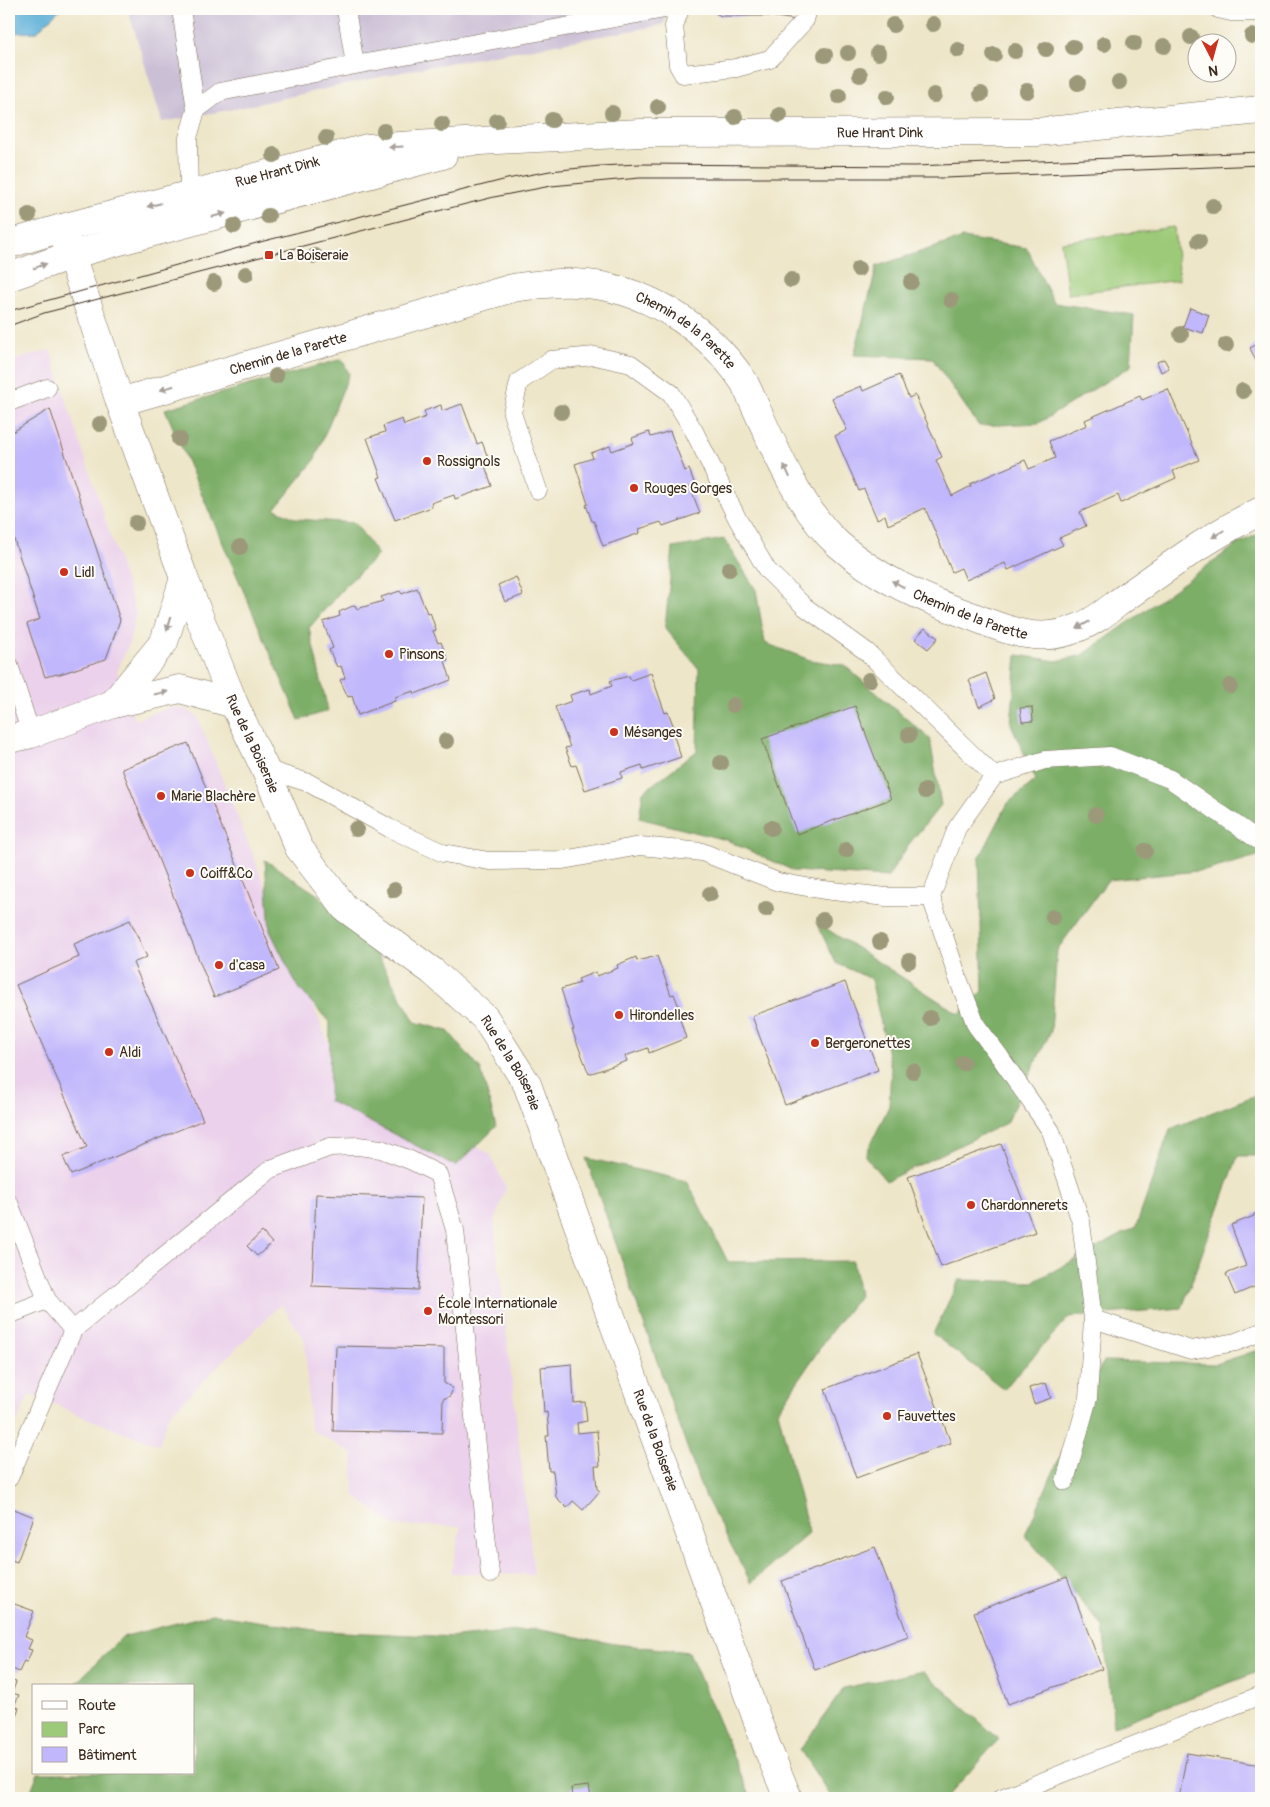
<svg xmlns="http://www.w3.org/2000/svg" width="1270" height="1807" font-family="Pangolin,sans-serif">
	<style>
		.built { fill: #ebd1eb }
		.industrial { fill: #cbbfd5 }
		.green { fill: #9cca78; stroke: #6c7a4b }
		.forest { fill: #7dae68; stroke: #5c6c43 }
		.water { fill: #5eb0d9; stroke: #4c6d7c }
		.building { fill: #c1b7fc }
		.lines { fill: none; stroke-linecap: round; stroke-linejoin: round }
		.service-casing { stroke: #7a6c5a; stroke-width: 19 }
		.minor-casing { stroke: #7a6c5a; stroke-width: 29 }
		.tertiary-casing { stroke: #7a6c5a; stroke-width: 29 }
		.service { stroke: #fff; stroke-width: 18 }
		.minor { stroke: #fff; stroke-width: 28 }
		.tertiary { stroke: #fff; stroke-width: 28 }
		.tram { stroke: #3b2a1e; stroke-width: 1 }
		.tree { fill: #9c997a }
		.oneway { fill: #a79f9a }
		.poi-dot { fill: #c8321e; stroke: #fdfcf7; stroke-width: 2 }
		.labels { text-anchor: middle; dominant-baseline: central; stroke-width: 4; stroke-linejoin: round; paint-order: stroke }
		.street-label { font-size: 14px; fill: #3b2a1e; stroke: #fdfcf7 }
		.poi-label { font-size: 14px; fill: #3b2a1e; stroke: #fdfcf7; text-anchor: start }
	</style>
	<rect width="100%" height="100%" fill="#fdfcf7"/>
	<filter id="ink" filterUnits="userSpaceOnUse"><feTurbulence type="fractalNoise" baseFrequency=".02" numOctaves="2"/><feDisplacementMap in="SourceGraphic" scale="10" xChannelSelector="R" yChannelSelector="G"/><feConvolveMatrix kernelMatrix="1 2 1 2 8 2 1 2 1" color-interpolation-filters="sRGB"/></filter>
	<filter id="wash" filterUnits="userSpaceOnUse"><feTurbulence type="fractalNoise" baseFrequency=".0096" numOctaves="4" result="noise"/><feDisplacementMap in="SourceGraphic" scale="20" xChannelSelector="R" yChannelSelector="G"/><feGaussianBlur stdDeviation="1.12" result="paint"/><feColorMatrix in="noise" values="0 0 0 0 0 0 0 0 0 0 0 0 0 0 0 0 0 1.4 0 .05"/><feComposite in="paint" operator="in"/></filter>
	<g filter="url(#wash)">
		<rect width="100%" height="100%" fill="#eee6c9"/>
		<path class="built" d="M50,350L136,614L129,643L117,672L135,720L170,707L185,709L197,716L351,1100L421,1118L490,1154L506,1188L494,1224L534,1575L451,1573L461,1526H394L354,1495L353,1454L310,1429L305,1341L281,1304L168,1416L159,1445L78,1415L44,1399L29,1395L9,1440V362Z"/>
		<path class="industrial" d="M128,9H670L663,25L426,67L229,110L162,122Z"/>
		<path class="green" d="M1174,227L1179,280L1068,294L1061,242Z"/>
		<path class="forest" d="M963,238L1027,248L1054,303L1134,315L1131,366L1039,423L979,426L932,358L854,355L877,266Z
			M342,359L349,374L314,461L275,509L297,519L355,523L378,555L346,585L309,628L328,711L299,720L165,409Z
			M1261,533V855L1208,870L1108,880L1057,950L1051,1031L1006,1123L886,1181L865,1156L889,1106L891,1068L871,979L836,963L816,922L959,1014L983,991L979,859L1008,803L1036,780L1011,724L1017,655L1057,661L1083,655L1239,543Z
			M724,539L756,590L765,643L810,660L844,665L930,739L941,805L909,844L888,877L794,871L726,840L639,818L643,792L697,751L699,669L665,628L673,548Z
			M265,860L318,895L375,951L415,1022L448,1031L481,1070L496,1127L456,1166L329,1101L330,1023L298,987L270,931Z
			M1261,1093V1156H1238L1182,1308L1069,1317L1004,1389L933,1334L959,1280L1033,1282L1136,1227L1170,1129Z
			M586,1158L687,1181L728,1262L853,1261L859,1296L830,1333L778,1411L809,1533L751,1583L702,1490Z
			M1261,1349V1671L1114,1726L1103,1627L1025,1535L1103,1361L1216,1364Z
			M212,1614L321,1631L457,1637L536,1629L615,1644L689,1652L751,1798H28L38,1773H194V1686H73L122,1637Z
			M923,1671L999,1739L946,1798H832L800,1750L844,1688Z"/>
		<path class="water" d="M9,9H60L37,32L9,33Z"/>
		<g id="blocks">
			<path class="building" d="M707,9H800L797,20L768,16H721Z
				M1190,308L1209,315L1203,333L1183,327Z
				M1261,342V372L1250,348Z
				M1164,359L1169,368L1161,372L1157,362Z
				M899,375L909,398L915,395L942,457L936,460L952,496L971,486L970,484L1025,460L1029,469L1055,458L1049,441L1087,425L1085,420L1140,396L1142,400L1168,389L1199,460L1173,471L1176,478L1121,503L1118,495L1080,512L1086,526L1059,538L1063,545L1008,570L1005,563L966,580L961,568L952,572L925,508L888,525L885,515L877,519L864,489L859,491L835,436L847,430L832,398L861,386L863,391Z
				M462,404L477,444L482,442L488,458L483,460L492,486L455,499L454,495L431,503L432,507L395,520L378,478L381,477L367,438L385,432L383,426L402,419L404,425L426,417L424,411L441,405L442,411Z
				M50,409L120,620L106,659L57,675V674L45,677L27,624L40,619L9,524V434Z
				M670,431L685,471L689,469L695,485L690,487L700,513L663,526L661,522L639,529L640,533L603,546L594,521H592L586,505L588,504L575,464L593,458L591,453L610,446L612,451L634,443L632,438L649,432L651,437Z
				M516,577L523,595L505,602L498,585Z
				M417,588L427,613L430,612L436,630L433,631L438,643L441,642L448,660L445,661L451,680L415,694L414,691L395,697V701L358,715L352,696L348,697L340,680L345,678L341,666L337,667L329,650L333,648L323,622L340,616L339,612L355,605L357,609L383,601L381,597L400,591L402,594Z
				M925,628L938,638L928,649L915,639Z
				M651,673L665,713L668,712L675,730L672,731L681,757L643,770L642,765L621,772L622,778L585,790L576,765L572,766L565,748L570,747L555,707L572,701L570,695L590,689L591,694L612,686L610,681L629,676L631,680Z
				M986,673L995,699L979,707L969,680Z
				M855,706L891,799L797,834L762,739Z
				M1032,707L1033,721L1022,722L1020,708Z
				M188,743L279,970L214,997L122,769Z
				M130,920L147,957L133,963L203,1120L71,1175L63,1157L87,1147L16,985L79,957L74,944Z
				M657,956L671,995L674,994L681,1012L678,1013L686,1038L649,1053L648,1048L625,1056L627,1061L589,1074L572,1030H574L561,989L580,983L578,979L596,972L597,976L618,968L617,965L636,957L637,961Z
				M845,982L878,1070L785,1105L752,1016Z
				M1001,1144L1035,1232L941,1267L908,1177Z
				M316,1194L422,1198L418,1290L312,1286Z
				M1261,1211V1284L1235,1295L1226,1274L1246,1266L1231,1225L1254,1216V1214Z
				M262,1232L272,1243L257,1256L247,1246Z
				M336,1346L444,1348V1383L451,1387L452,1391L450,1396L443,1399L442,1433L333,1431Z
				M917,1354L951,1443L856,1478L825,1389Z
				M572,1364L574,1403L585,1402L587,1421L577,1423L578,1433L597,1431L600,1466H595L597,1489L600,1491L583,1510L573,1501L567,1508L556,1497L553,1471H549L546,1436H549L547,1412L544,1413L541,1367Z
				M1046,1383L1051,1398L1034,1404L1029,1388Z
				M9,1507L34,1517L17,1562L9,1559Z
				M875,1547L908,1636L815,1670L782,1581Z
				M1067,1577L1102,1669L1008,1704L974,1612Z
				M9,1602L34,1611L24,1637L32,1640L28,1649L32,1650L27,1662L24,1661L19,1672L13,1669L9,1679Z
				M9,1680L16,1682L12,1693L19,1695L14,1706L19,1708L14,1720L9,1717Z
				M1187,1753L1261,1765V1798H1179Z
				M589,1786L591,1798H572L571,1788Z
				M637,1794V1798H613V1797Z"/>
		</g>
	</g>
	<g filter="url(#ink)">
		<use href="#blocks" fill-opacity="0" stroke="#7a6c5a" stroke-width="1"/>
		<g class="lines">
			<g class="service-casing">
				<path id="service" d="M181,9L196,110
					M346,9L355,65
					M680,9L674,26L678,65L683,74L736,68L770,59L805,20L808,9
					M1218,9L1231,12H1261
					M189,196L188,138L196,110L220,92L355,65L665,9
					M9,402L47,388
					M538,490L512,413L519,382L551,360L595,356L631,364L671,393L694,431L738,520L767,570L805,607L867,652L994,776L1045,760L1110,756L1170,779L1261,842
					M9,665L31,734
					M265,769L309,783L389,828L443,853L489,861L563,860L640,846L702,852L778,882L824,890L886,897H931L957,828L994,776
					M931,897L959,981L976,1025L1000,1057L1051,1131L1081,1222L1093,1319L1088,1398L1065,1481
					M9,1203L47,1300L73,1330L271,1169L330,1147L358,1146L381,1149L410,1160L438,1174L455,1230L490,1574
					M9,1315L47,1300
					M1093,1319L1191,1350L1236,1342L1261,1332
					M9,1478L73,1330
					M1001,1798L1261,1695"/>
			</g>
			<g class="minor-casing">
				<g id="minor">
					<path id="s1" d="M62,228L120,402L184,578L234,704L265,769L299,848L345,908L432,971L485,1018L527,1084L767,1747L788,1798"/>
					<path id="s2" d="M120,402L513,288C534,285 554,282 575,283C643,286 706,325 744,382C769,434 795,505 838,544C876,578 924,599 971,616C1008,631 1041,645 1080,627C1098,620 1114,605 1130,594C1173,564 1214,533 1261,511"/>
					<path d="M113,704L164,642L184,578"/>
					<path d="M9,739L31,734L113,704L180,689L234,704"/>
				</g>
			</g>
			<g class="tertiary-casing">
				<g id="tertiary">
					<path id="s3" d="M9,244L62,228L367,148L497,140L641,133L1037,132L1261,110"/>
					<path d="M9,277L71,255L116,242L443,155"/>
				</g>
			</g>
			<use href="#service" class="service"/>
			<use href="#minor" class="minor"/>
			<use href="#tertiary" class="tertiary"/>
			<path class="tram" d="M9,311L264,241L507,179L550,171L600,166L639,164L915,166L1261,152
				M9,326L44,313L438,211L494,197L551,186L640,178H945L1261,165"/>
		</g>
		<g class="tree">
			<circle cx="933" cy="24" r="8"/>
			<circle cx="893" cy="25" r="8"/>
			<circle cx="1252" cy="36" r="8"/>
			<circle cx="1191" cy="37" r="8"/>
			<circle cx="1134" cy="43" r="8"/>
			<circle cx="1104" cy="44" r="8"/>
			<circle cx="1164" cy="46" r="8"/>
			<circle cx="1073" cy="47" r="8"/>
			<circle cx="1046" cy="49" r="8"/>
			<circle cx="958" cy="50" r="8"/>
			<circle cx="1015" cy="51" r="8"/>
			<circle cx="848" cy="53" r="8"/>
			<circle cx="878" cy="53" r="8"/>
			<circle cx="825" cy="55" r="8"/>
			<circle cx="994" cy="55" r="8"/>
			<circle cx="860" cy="75" r="8"/>
			<circle cx="1119" cy="82" r="8"/>
			<circle cx="1078" cy="83" r="8"/>
			<circle cx="1027" cy="91" r="8"/>
			<circle cx="981" cy="94" r="8"/>
			<circle cx="934" cy="95" r="8"/>
			<circle cx="839" cy="96" r="8"/>
			<circle cx="887" cy="97" r="8"/>
			<circle cx="658" cy="107" r="8"/>
			<circle cx="612" cy="113" r="8"/>
			<circle cx="780" cy="115" r="8"/>
			<circle cx="735" cy="117" r="8"/>
			<circle cx="552" cy="120" r="8"/>
			<circle cx="497" cy="121" r="8"/>
			<circle cx="442" cy="124" r="8"/>
			<circle cx="384" cy="131" r="8"/>
			<circle cx="326" cy="138" r="8"/>
			<circle cx="274" cy="155" r="8"/>
			<circle cx="1213" cy="206" r="8"/>
			<circle cx="29" cy="215" r="8"/>
			<circle cx="268" cy="216" r="8"/>
			<circle cx="234" cy="226" r="8"/>
			<circle cx="1199" cy="241" r="8"/>
			<circle cx="315" cy="256" r="8"/>
			<circle cx="858" cy="269" r="8"/>
			<circle cx="246" cy="274" r="8"/>
			<circle cx="791" cy="280" r="8"/>
			<circle cx="911" cy="282" r="8"/>
			<circle cx="214" cy="283" r="8"/>
			<circle cx="951" cy="300" r="8"/>
			<circle cx="1181" cy="334" r="8"/>
			<circle cx="1226" cy="345" r="8"/>
			<circle cx="276" cy="376" r="8"/>
			<circle cx="1243" cy="391" r="8"/>
			<circle cx="561" cy="412" r="8"/>
			<circle cx="100" cy="424" r="8"/>
			<circle cx="179" cy="439" r="8"/>
			<circle cx="136" cy="523" r="8"/>
			<circle cx="240" cy="547" r="8"/>
			<circle cx="729" cy="569" r="8"/>
			<circle cx="869" cy="680" r="8"/>
			<circle cx="1230" cy="686" r="8"/>
			<circle cx="733" cy="705" r="8"/>
			<circle cx="909" cy="735" r="8"/>
			<circle cx="446" cy="741" r="8"/>
			<circle cx="721" cy="763" r="8"/>
			<circle cx="925" cy="791" r="8"/>
			<circle cx="1096" cy="815" r="8"/>
			<circle cx="771" cy="828" r="8"/>
			<circle cx="356" cy="829" r="8"/>
			<circle cx="846" cy="850" r="8"/>
			<circle cx="1145" cy="851" r="8"/>
			<circle cx="394" cy="890" r="8"/>
			<circle cx="710" cy="894" r="8"/>
			<circle cx="766" cy="909" r="8"/>
			<circle cx="1053" cy="917" r="8"/>
			<circle cx="823" cy="920" r="8"/>
			<circle cx="880" cy="942" r="8"/>
			<circle cx="909" cy="961" r="8"/>
			<circle cx="930" cy="1018" r="8"/>
			<circle cx="963" cy="1063" r="8"/>
			<circle cx="913" cy="1071" r="8"/>
		</g>
		<defs><path id="oneway-solid" d="M-6-.8H1V-3.2L6.5 0L1 3.2V.8H-6Z" transform="scale(1.25)"/></defs>
		<g class="oneway">
			<use href="#oneway-solid" transform="translate(396 147) rotate(176)"/>
			<use href="#oneway-solid" transform="translate(154 205) rotate(166)"/>
			<use href="#oneway-solid" transform="translate(219 215) rotate(-15)"/>
			<use href="#oneway-solid" transform="translate(40 266) rotate(-20)"/>
			<use href="#oneway-solid" transform="translate(167 388) rotate(163)"/>
			<use href="#oneway-solid" transform="translate(787 471) rotate(-115)"/>
			<use href="#oneway-solid" transform="translate(1218 534) rotate(148)"/>
			<use href="#oneway-solid" transform="translate(898 584) rotate(-152)"/>
			<use href="#oneway-solid" transform="translate(169 624) rotate(107)"/>
			<use href="#oneway-solid" transform="translate(1083 625) rotate(151)"/>
			<use href="#oneway-solid" transform="translate(161 693) rotate(-12)"/>
		</g>
	</g>
	<g class="poi-dot">
		<rect x="264" y="250" width="10" height="10" rx="2.5"/>
		<circle cx="427" cy="461" r="5"/>
		<circle cx="634" cy="488" r="5"/>
		<circle cx="64" cy="572" r="5"/>
		<circle cx="389" cy="654" r="5"/>
		<circle cx="614" cy="732" r="5"/>
		<circle cx="161" cy="796" r="5"/>
		<circle cx="190" cy="873" r="5"/>
		<circle cx="219" cy="965" r="5"/>
		<circle cx="619" cy="1015" r="5"/>
		<circle cx="815" cy="1043" r="5"/>
		<circle cx="109" cy="1052" r="5"/>
		<circle cx="971" cy="1205" r="5"/>
		<circle cx="428" cy="1311" r="5"/>
		<circle cx="887" cy="1416" r="5"/>
	</g>
	<g class="labels">
		<g class="street-label">
			<text stroke="none"><textPath href="#s3" startOffset="884">Rue Hrant Dink</textPath></text>
			<text stroke="none"><textPath href="#s3" startOffset="278">Rue Hrant Dink</textPath></text>
			<text stroke="none"><textPath href="#s2" startOffset="595">Chemin de la Parette</textPath></text>
			<text stroke="none"><textPath href="#s2" startOffset="175">Chemin de la Parette</textPath></text>
			<text stroke="none"><textPath href="#s2" startOffset="1014">Chemin de la Parette</textPath></text>
			<text stroke="none"><textPath href="#s1" startOffset="550">Rue de la Boiseraie</textPath></text>
			<text stroke="none"><textPath href="#s1" startOffset="970">Rue de la Boiseraie</textPath></text>
			<text stroke="none"><textPath href="#s1" startOffset="1375">Rue de la Boiseraie</textPath></text>
		</g>
		<g class="poi-label">
			<text x="279" y="255">La Boiseraie</text>
			<text x="437" y="461">Rossignols</text>
			<text x="644" y="488">Rouges Gorges</text>
			<text x="74" y="572">Lidl</text>
			<text x="399" y="654">Pinsons</text>
			<text x="624" y="732">Mésanges</text>
			<text x="171" y="796">Marie Blachère</text>
			<text x="200" y="873">Coiff&amp;Co</text>
			<text x="229" y="965">d'casa</text>
			<text x="629" y="1015">Hirondelles</text>
			<text x="825" y="1043">Bergeronettes</text>
			<text x="119" y="1052">Aldi</text>
			<text x="981" y="1205">Chardonnerets</text>
			<text x="438" y="1303">École Internationale<tspan x="438" dy="16">Montessori</tspan></text>
			<text x="897" y="1416">Fauvettes</text>
		</g>
	</g>
	<rect width="1270" height="1807" fill="none" stroke="#fdfcf7" stroke-width="30"/>
	<rect x="32" y="1684" width="162" height="90" fill="#fdfcf7" stroke="#afa8a0"/>
	<rect x="42" y="1701" width="25" height="8" fill="#ffffff" stroke="#afa8a0"/>
	<text x="78" y="1710" font-size="15" fill="#3b2a1e">Route</text>
	<rect x="42" y="1722" width="25" height="15" fill="#9cca78" stroke="#afa8a0"/>
	<text x="78" y="1734" font-size="15" fill="#3b2a1e">Parc</text>
	<rect x="42" y="1747" width="25" height="15" fill="#c1b7fc" stroke="#afa8a0"/>
	<text x="78" y="1760" font-size="15" fill="#3b2a1e">Bâtiment</text>
	<g transform="translate(1212 58) rotate(174)"><circle r="24" fill="#fdfcf7" stroke="#afa8a0"/>
	<path d="M0-4L9 19L0 12L-9 19Z" fill="#c8321e"/>
	<text y="-8" font-size="14" font-weight="bold" text-anchor="middle" fill="#3b2a1e">N</text>
	</g>
</svg>
